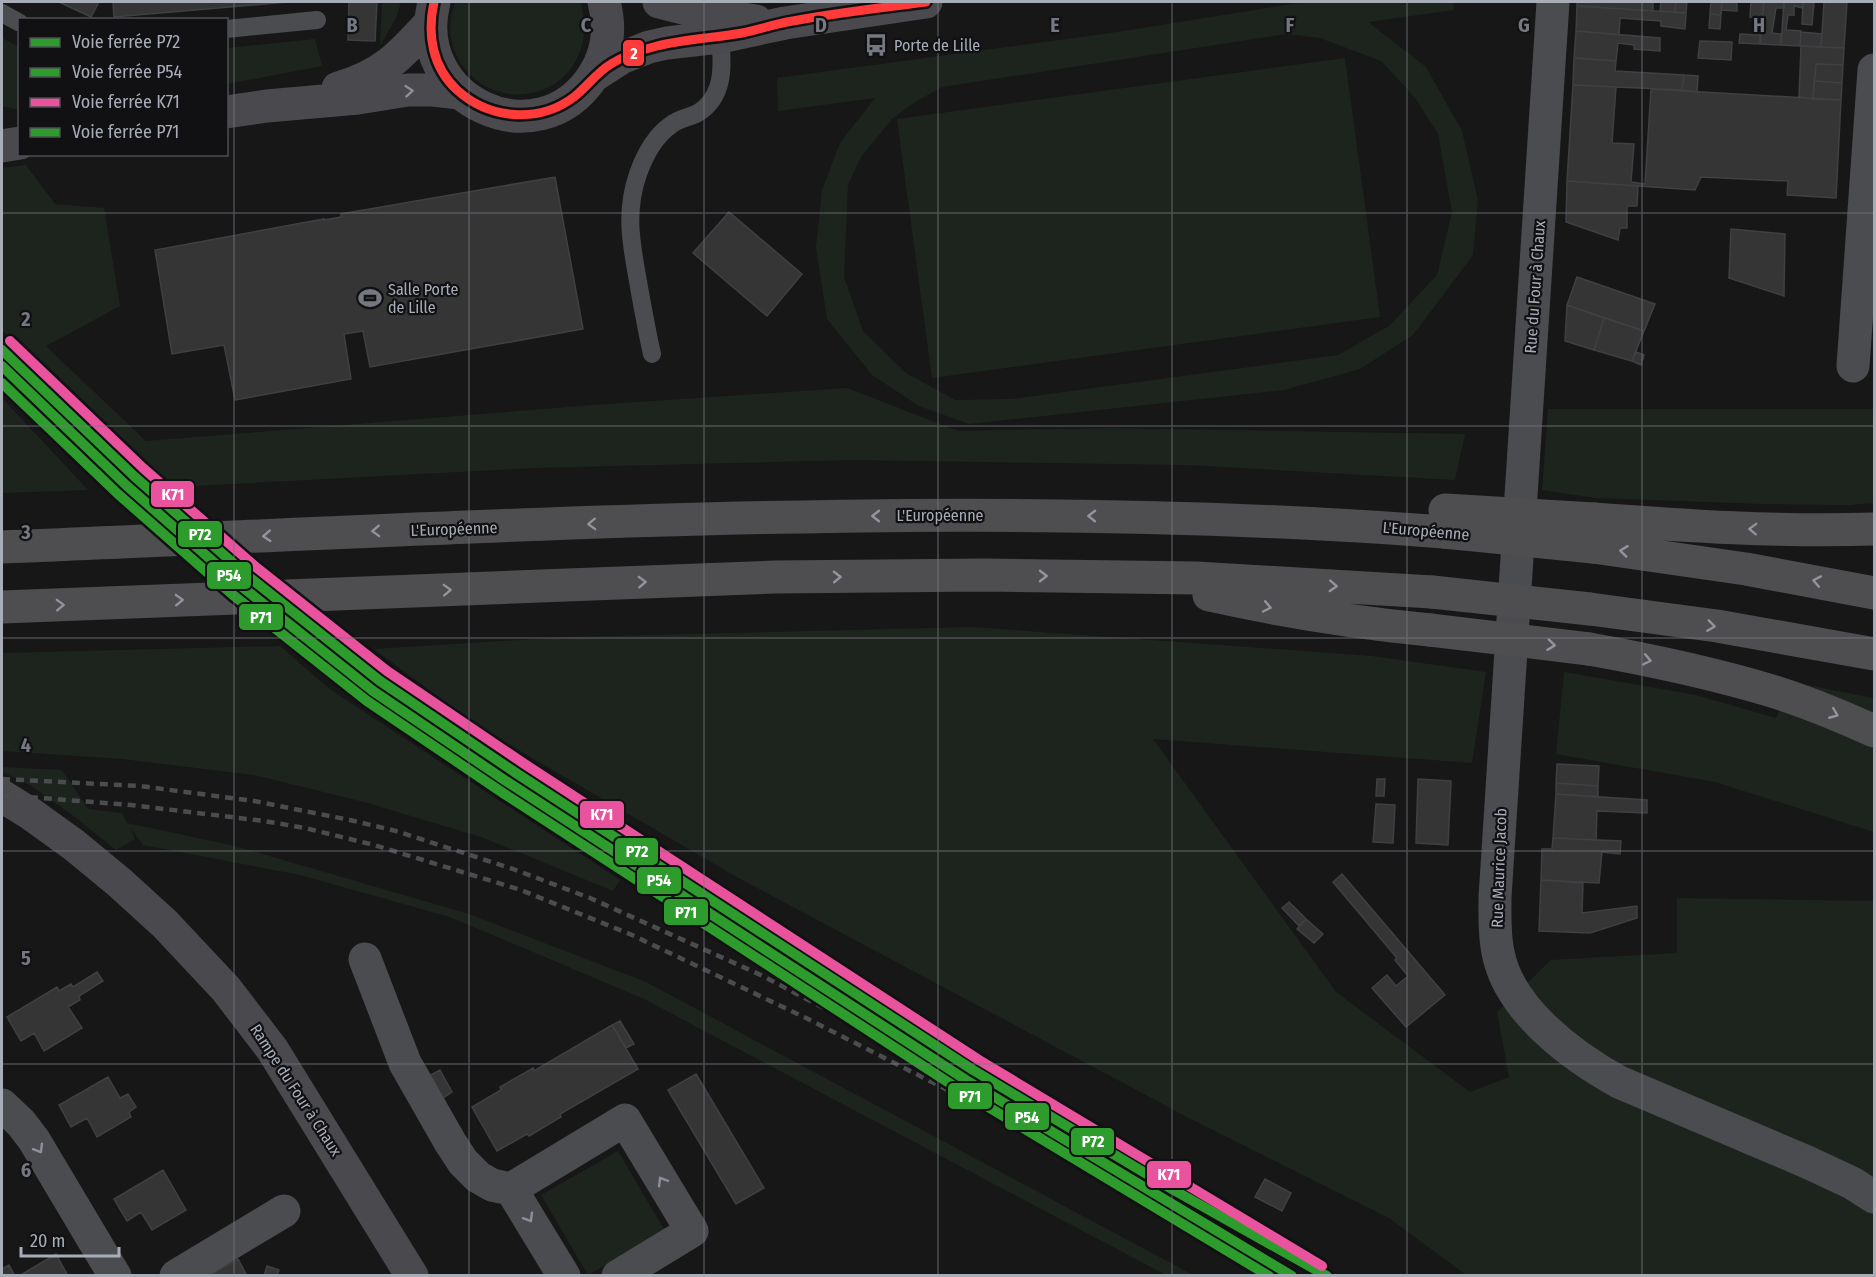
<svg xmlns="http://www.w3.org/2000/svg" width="1876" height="1277" font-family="'Fira Sans Condensed',sans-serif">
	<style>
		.green { fill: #1d241e; fill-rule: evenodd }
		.building { fill: #353536; stroke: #3f4043; stroke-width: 1.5 }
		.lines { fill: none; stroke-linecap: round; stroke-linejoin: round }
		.lane { stroke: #4b4c50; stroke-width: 18 }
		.street { stroke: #4b4c50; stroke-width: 33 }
		.secondary { stroke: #4a4a4e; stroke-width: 33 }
		.highway { stroke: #4e4e51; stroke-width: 33 }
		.rail { stroke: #4b4c4f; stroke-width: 4.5; stroke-dasharray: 8 6; stroke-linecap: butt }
		.highway-bridge { stroke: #4e4e51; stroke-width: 33 }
		.bus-1-casing { stroke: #111113; stroke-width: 14 }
		.bus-1 { stroke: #fe3a3a; stroke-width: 9 }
		.rail-1-casing { stroke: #111113; stroke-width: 15 }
		.rail-2-casing { stroke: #111113; stroke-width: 15 }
		.rail-3-casing { stroke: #111113; stroke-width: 15 }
		.rail-4-casing { stroke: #111113; stroke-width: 15 }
		.rail-1 { stroke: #2d9c2d; stroke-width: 10 }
		.rail-2 { stroke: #2d9c2d; stroke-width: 10 }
		.rail-3 { stroke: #e9539d; stroke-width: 10 }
		.rail-4 { stroke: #2d9c2d; stroke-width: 10 }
		.oneway { stroke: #8c8f98 }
		.oneway2 { stroke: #92959e }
		.oneway3 { stroke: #8c9099 }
		.grid { fill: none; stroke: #757880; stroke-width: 1.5; stroke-opacity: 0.55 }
		.labels { text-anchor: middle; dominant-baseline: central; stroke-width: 4.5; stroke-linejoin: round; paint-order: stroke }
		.poi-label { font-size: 16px; fill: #a8adb8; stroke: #111113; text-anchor: start }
		.street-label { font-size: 16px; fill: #a8adb8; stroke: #111113 }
		.grid-label { font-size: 20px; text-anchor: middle; font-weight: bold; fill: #757880; stroke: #111113; stroke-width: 4.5; stroke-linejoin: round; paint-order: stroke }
		.line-badge { stroke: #111113; stroke-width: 2 }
		.badge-label { font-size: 16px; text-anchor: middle; font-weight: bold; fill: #fff }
	</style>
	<rect width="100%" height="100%" fill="#171717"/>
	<path class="green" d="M382,2H401L396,18L380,46Z
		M455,2H580C594,44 572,89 525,94C492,98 459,75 452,42C448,29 451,15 455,2Z
		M1305,2H1453L1454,10L1368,22L1426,67L1462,131L1478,200L1473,255L1413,335L1360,369L1284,390L969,424L919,406L872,375L827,319L816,247L822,190L840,143L875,98L778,111L777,78L1111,33ZM1287,34L1320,38L1381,61L1398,79L1416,99L1438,134L1452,212L1437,275L1389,326L1338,355L1013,399L955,400L906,373L863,331L844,277L848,185L861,157L892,119L915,102L942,87Z
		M2,38L19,47V110L2,106Z
		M315,39L322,66L227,84V48Z
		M1345,58L1380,317L932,378L897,119Z
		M26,165L55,204L104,208L120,306L46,346L146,441L593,405L847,388L958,431L1112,428L1465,434L1455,480L1186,465L851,460L533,468L195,486L165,490L2,330V168Z
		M2,398L88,490L2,493Z
		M1548,409H1874V503L1850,505L1763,504L1595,498L1542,490Z
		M972,627L1372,656L1486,672L1472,763L1153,739L1336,992L1470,1092L1509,1077L1497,1012L1551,960L1677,953V898L1874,901V1275H1466L1389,1218L1189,1118L735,876L479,727L374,649L567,637Z
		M280,646L331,690L620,880L613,891L484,838L368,803L254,775L122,759L2,751V653Z
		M1564,672L1696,695L1776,718L1792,682L1874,698V832L1715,782L1556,754Z
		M2,767L62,770L88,809L122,813L127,823L235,846L469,914L646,982L1193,1275H1166L642,998L450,917L300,875L143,845L130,827L135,839L116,850L71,814L30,785L2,772Z
		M618,1151L665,1231L588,1275L541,1195Z"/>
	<path class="building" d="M59,2H99L91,17Z
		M113,2H288L114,17Z
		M349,2H377L375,41L348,40Z
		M1577,2H1653V11L1577,6Z
		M1661,2H1676L1675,12L1660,11Z
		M1676,2H1687L1686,13L1675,12Z
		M1711,2H1722L1721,15L1710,14Z
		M1722,2H1737V11L1721,10Z
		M1751,2H1764L1762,18L1750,17Z
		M1764,2H1784V8H1776L1772,33L1781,34V45L1760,44Z
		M1784,2H1803V8L1794,6V15H1788L1786,30L1801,31L1800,46L1781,45Z
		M1803,2H1814L1812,25L1802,24Z
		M1824,2H1847L1844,48L1821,47Z
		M1577,6L1686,13L1685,29L1661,26V21L1620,18L1619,35L1576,31Z
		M1710,14L1721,15L1720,29L1709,28Z
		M1576,31L1660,38V51L1634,49V45L1618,43L1616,61L1574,58Z
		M1801,32L1822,34L1821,47L1800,46Z
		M1740,34L1760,35V44L1739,43Z
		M1700,41L1732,42L1731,60L1698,58Z
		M1801,46L1844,48L1843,65L1816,64L1813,99L1799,97Z
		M1574,58L1616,61L1615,71L1684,75L1682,90L1573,85Z
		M1816,64L1843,65L1842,83L1814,81Z
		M1684,75L1698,76L1697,92L1682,90Z
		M1814,81L1842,83L1841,100L1813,99Z
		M1573,85L1616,87L1612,143L1634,144L1631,182L1645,184L1651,89L1841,100L1836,198L1787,195L1788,181L1701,177L1695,190L1567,181Z
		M555,177L583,329L370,367L363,331L344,334L351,379L235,400L224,345L172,354L155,250L324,219V220L341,217V214Z
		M1567,181L1638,186L1637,206H1627V228H1620L1618,240L1566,222Z
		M729,212L802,274L767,316L693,253Z
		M1731,229L1785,234L1784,296L1729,278Z
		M1577,277L1655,304L1644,331L1567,305Z
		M1567,305L1604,318L1594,350L1565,341Z
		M1604,318L1644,331L1632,361L1594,350Z
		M1636,352L1644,355L1641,365L1632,361Z
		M1557,764L1599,766L1598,786L1556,783Z
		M1377,779H1385L1384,796H1376Z
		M1418,779L1451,781L1448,845L1416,843Z
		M1556,783L1598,786V797L1556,794Z
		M1556,794L1647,800V813L1597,811L1596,840L1553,838Z
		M1376,804L1395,805L1393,843L1373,842Z
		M1553,838L1621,841L1620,854L1602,852L1599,883L1541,880L1542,849H1552Z
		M1342,874L1445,995L1406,1027L1372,988L1387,975L1396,986L1408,976L1395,960L1397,958L1333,882Z
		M1541,880L1583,883L1582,913L1637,906V918L1590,933L1539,931Z
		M1289,902L1306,919L1299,926L1282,908Z
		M1306,919L1323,934L1314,943L1297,929Z
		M97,972L103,981L79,996L80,1000L68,1007L82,1028L44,1051L34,1033L21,1041L7,1017L57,987L59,991L71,984L73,987Z
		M620,1021L634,1044L626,1048L612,1025Z
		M612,1025L638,1069L560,1114L561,1117L529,1136L527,1134L497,1151L472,1107L501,1090L500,1087L533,1068L534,1071Z
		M440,1070L452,1092L440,1100L427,1077Z
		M696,1074L764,1188L736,1204L668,1090Z
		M108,1077L120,1098L128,1094L136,1107L129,1112L131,1117L97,1137L87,1118L71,1127L59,1105Z
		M163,1170L186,1210L152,1230L141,1212L127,1221L114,1199Z
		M1265,1179L1291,1193L1282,1211L1255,1197Z
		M56,1254L68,1276H19Z
		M238,1259L247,1276H209L222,1268Z
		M9,1265L15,1276H2V1269Z
		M267,1266L279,1270L277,1276H264Z"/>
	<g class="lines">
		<path class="lane" d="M2,13L20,23
			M226,29L317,20
			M652,354C647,332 643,309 639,287C632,247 624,214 638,174C644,157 655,136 671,125C678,119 687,118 696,114C725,98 723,65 720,37"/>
		<path class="street" d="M1553,2L1495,897C1495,915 1494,934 1498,952C1508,1009 1572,1056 1619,1082L1807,1162L1852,1183L1874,1197
			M1853,366L1874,70
			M365,959L405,1063L450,1142L463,1162L478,1177L492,1185L511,1189
			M2,1105L21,1123L34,1140L115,1276
			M176,1276L284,1211
			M564,1276L511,1189L625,1120L692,1231L618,1276"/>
		<path class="secondary" d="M434,2C409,101 538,160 593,76C608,53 611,28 604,2
			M659,2L703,13L756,21
			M593,76L621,58L649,47L667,43L720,37L785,23L926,2
			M338,88C383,75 400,56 430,23
			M226,112L267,106L358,98L408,90H433L460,93
			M2,146L20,143
			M2,796L31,814L74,845L120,883L165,924L226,989L272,1049L412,1276"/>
		<path class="highway" d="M1594,519C1687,526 1780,532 1874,529
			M2,547C482,528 964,495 1444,532
			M1593,547L1746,569L1874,593
			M1209,595C1282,611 1355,623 1430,630
			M2,607L775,577L984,575L1196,578L1432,592
			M1590,609L1717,626L1874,654
			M1589,649C1651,660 1712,673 1772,691C1807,702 1841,716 1874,731"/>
		<path class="rail" d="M2,779L140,786L254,801L350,820L396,831L513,869L590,898L763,976L835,1014L917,1054L1170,1188
			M2,795L131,805L264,821L305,828L374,845L521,890L632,935L806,1018L1030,1132L1150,1199"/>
		<path class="highway-bridge" d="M1445,510L1594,519
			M1444,532L1593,547
			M1432,592L1590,609
			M1430,630L1589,649"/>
		<g class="bus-1-casing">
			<path id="bus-1" d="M434,2C427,34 432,67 457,90C489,119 538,124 574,97C587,87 596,73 611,64C625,55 641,50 657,46C685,39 714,38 742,33C757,30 772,25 787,22C833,13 879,8 926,2"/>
		</g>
		<use href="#bus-1" class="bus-1"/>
		<g class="rail-1-casing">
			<path id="rail-1" d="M2,350L135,477L249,577L380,681L516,773L973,1070L1170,1188L1327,1276"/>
		</g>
		<g class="rail-2-casing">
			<path id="rail-2" d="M2,366L127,486L241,586L373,691L509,783L966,1080L1292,1276"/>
		</g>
		<g class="rail-3-casing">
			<path id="rail-3" d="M10,341L143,468L257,568L387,671L523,763L979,1060L1322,1266"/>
		</g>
		<g class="rail-4-casing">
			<path id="rail-4" d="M2,383L118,494L233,595L367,701L503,793L960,1090L1269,1276"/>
		</g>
		<use href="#rail-1" class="rail-1"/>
		<use href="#rail-2" class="rail-2"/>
		<use href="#rail-3" class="rail-3"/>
		<use href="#rail-4" class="rail-4"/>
	</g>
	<defs><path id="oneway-chevron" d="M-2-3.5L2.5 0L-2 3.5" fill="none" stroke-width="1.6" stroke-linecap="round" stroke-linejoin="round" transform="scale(1.5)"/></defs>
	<use class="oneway" href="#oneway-chevron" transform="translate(409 91) rotate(-5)"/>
	<g class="oneway2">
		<use href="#oneway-chevron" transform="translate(876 516) rotate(180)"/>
		<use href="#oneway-chevron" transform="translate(1092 516) rotate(-179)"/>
		<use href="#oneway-chevron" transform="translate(592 524) rotate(178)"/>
		<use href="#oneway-chevron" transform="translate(1753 529) rotate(-178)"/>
		<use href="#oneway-chevron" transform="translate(376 531) rotate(178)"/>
		<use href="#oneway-chevron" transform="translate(267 536) rotate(177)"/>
		<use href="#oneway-chevron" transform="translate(1624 551) rotate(-173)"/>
		<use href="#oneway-chevron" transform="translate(1043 576)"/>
		<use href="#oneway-chevron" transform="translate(837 577) rotate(-1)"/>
		<use href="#oneway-chevron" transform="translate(1817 581) rotate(-169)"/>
		<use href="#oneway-chevron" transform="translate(642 582) rotate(-2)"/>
		<use href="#oneway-chevron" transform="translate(1333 586) rotate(3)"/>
		<use href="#oneway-chevron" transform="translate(447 590) rotate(-2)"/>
		<use href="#oneway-chevron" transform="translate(179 600) rotate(-2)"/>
		<use href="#oneway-chevron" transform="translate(60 605) rotate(-2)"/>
		<use href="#oneway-chevron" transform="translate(1267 607) rotate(12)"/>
		<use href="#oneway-chevron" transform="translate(1711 626) rotate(8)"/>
		<use href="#oneway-chevron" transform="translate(1551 645) rotate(7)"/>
		<use href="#oneway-chevron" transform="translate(1647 660) rotate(12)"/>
		<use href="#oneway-chevron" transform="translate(1834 714) rotate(22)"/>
	</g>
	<g class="oneway3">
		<use href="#oneway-chevron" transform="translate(39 1149) rotate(59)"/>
		<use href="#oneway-chevron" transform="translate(662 1181) rotate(-121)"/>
		<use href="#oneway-chevron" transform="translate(529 1218) rotate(59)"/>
	</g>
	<path class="grid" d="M234,2V1276M469,2V1276M704,2V1276M938,2V1276M1172,2V1276M1407,2V1276M1642,2V1276M2,213H1874M2,426H1874M2,638H1874M2,851H1874M2,1064H1874"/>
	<defs>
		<g id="bus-bare" transform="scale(1.8)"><path d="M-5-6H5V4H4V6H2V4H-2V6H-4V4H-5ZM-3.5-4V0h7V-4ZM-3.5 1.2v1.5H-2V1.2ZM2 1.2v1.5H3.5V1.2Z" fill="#757880" stroke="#111113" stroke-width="2.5" paint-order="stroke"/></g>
		<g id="stadium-bare" transform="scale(1.8)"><path d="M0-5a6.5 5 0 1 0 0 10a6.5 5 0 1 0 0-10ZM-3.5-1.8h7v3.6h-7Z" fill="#757880" stroke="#111113" stroke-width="2.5" paint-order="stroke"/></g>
	</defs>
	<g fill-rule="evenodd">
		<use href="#bus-bare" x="876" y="45"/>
		<use href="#stadium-bare" x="370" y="298"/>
	</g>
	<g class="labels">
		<g class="poi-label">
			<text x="894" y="45">Porte de Lille</text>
			<text x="388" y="289">Salle Porte<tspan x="388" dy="18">de Lille</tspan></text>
		</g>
		<g class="street-label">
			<text transform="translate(1535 287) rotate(-86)">Rue du Four à Chaux</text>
			<text x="940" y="515">L'Européenne</text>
			<text transform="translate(454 529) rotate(-2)">L'Européenne</text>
			<text transform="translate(1426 531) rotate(5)">L'Européenne</text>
			<text transform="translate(1499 868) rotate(-88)">Rue Maurice Jacob</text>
			<text transform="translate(296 1090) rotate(57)">Rampe du Four à Chaux</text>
		</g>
	</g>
	<g class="grid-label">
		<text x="352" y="32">B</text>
		<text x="586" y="32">C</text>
		<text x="821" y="32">D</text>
		<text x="1055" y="32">E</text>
		<text x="1290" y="32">F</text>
		<text x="1524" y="32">G</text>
		<text x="1759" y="32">H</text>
		<text x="26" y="326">2</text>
		<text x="26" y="539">3</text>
		<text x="26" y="752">4</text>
		<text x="26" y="965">5</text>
		<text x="26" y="1177">6</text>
	</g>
	<g class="line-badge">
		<rect x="622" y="39" width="23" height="28" rx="6" fill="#fe3a3a"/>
		<rect x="150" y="480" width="45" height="28" rx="6" fill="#e9539d"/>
		<rect x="177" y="520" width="46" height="28" rx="6" fill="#2d9c2d"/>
		<rect x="206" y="561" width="46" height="29" rx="6" fill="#2d9c2d"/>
		<rect x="238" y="603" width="46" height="28" rx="6" fill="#2d9c2d"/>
		<rect x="579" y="800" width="46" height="29" rx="6" fill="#e9539d"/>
		<rect x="614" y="837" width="45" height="29" rx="6" fill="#2d9c2d"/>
		<rect x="636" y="866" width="46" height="29" rx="6" fill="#2d9c2d"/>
		<rect x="663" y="898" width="46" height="28" rx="6" fill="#2d9c2d"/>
		<rect x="947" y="1082" width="46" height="28" rx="6" fill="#2d9c2d"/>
		<rect x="1004" y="1102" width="46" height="29" rx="6" fill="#2d9c2d"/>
		<rect x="1070" y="1127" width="45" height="29" rx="6" fill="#2d9c2d"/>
		<rect x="1146" y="1160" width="46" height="29" rx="6" fill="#e9539d"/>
	</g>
	<g class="badge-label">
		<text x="634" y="59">2</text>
		<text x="173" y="500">K71</text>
		<text x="200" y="540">P72</text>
		<text x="229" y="581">P54</text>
		<text x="261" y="623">P71</text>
		<text x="602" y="820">K71</text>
		<text x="637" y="857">P72</text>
		<text x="659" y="886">P54</text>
		<text x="686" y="918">P71</text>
		<text x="970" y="1102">P71</text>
		<text x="1027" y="1123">P54</text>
		<text x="1093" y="1147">P72</text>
		<text x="1169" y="1180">K71</text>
	</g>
	<rect width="1876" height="1277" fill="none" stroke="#a8adb8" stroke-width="6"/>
	<rect x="18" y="18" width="210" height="138" fill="#111113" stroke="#4d4f55" stroke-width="1.5"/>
	<rect x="30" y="38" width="30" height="9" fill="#2d9c2d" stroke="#4d4f55" stroke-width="1.5"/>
	<text x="72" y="48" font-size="18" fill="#a8adb8">Voie ferrée P72</text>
	<rect x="30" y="68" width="30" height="9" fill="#2d9c2d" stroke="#4d4f55" stroke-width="1.5"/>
	<text x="72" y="78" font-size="18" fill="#a8adb8">Voie ferrée P54</text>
	<rect x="30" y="98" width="30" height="9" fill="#e9539d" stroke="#4d4f55" stroke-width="1.5"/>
	<text x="72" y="108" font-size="18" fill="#a8adb8">Voie ferrée K71</text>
	<rect x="30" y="128" width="30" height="9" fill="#2d9c2d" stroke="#4d4f55" stroke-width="1.5"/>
	<text x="72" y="138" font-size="18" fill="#a8adb8">Voie ferrée P71</text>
	<path d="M21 1247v9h98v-9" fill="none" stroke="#a8adb8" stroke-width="3"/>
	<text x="30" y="1247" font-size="18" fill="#a8adb8" stroke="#111113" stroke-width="4.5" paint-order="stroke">20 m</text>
</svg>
